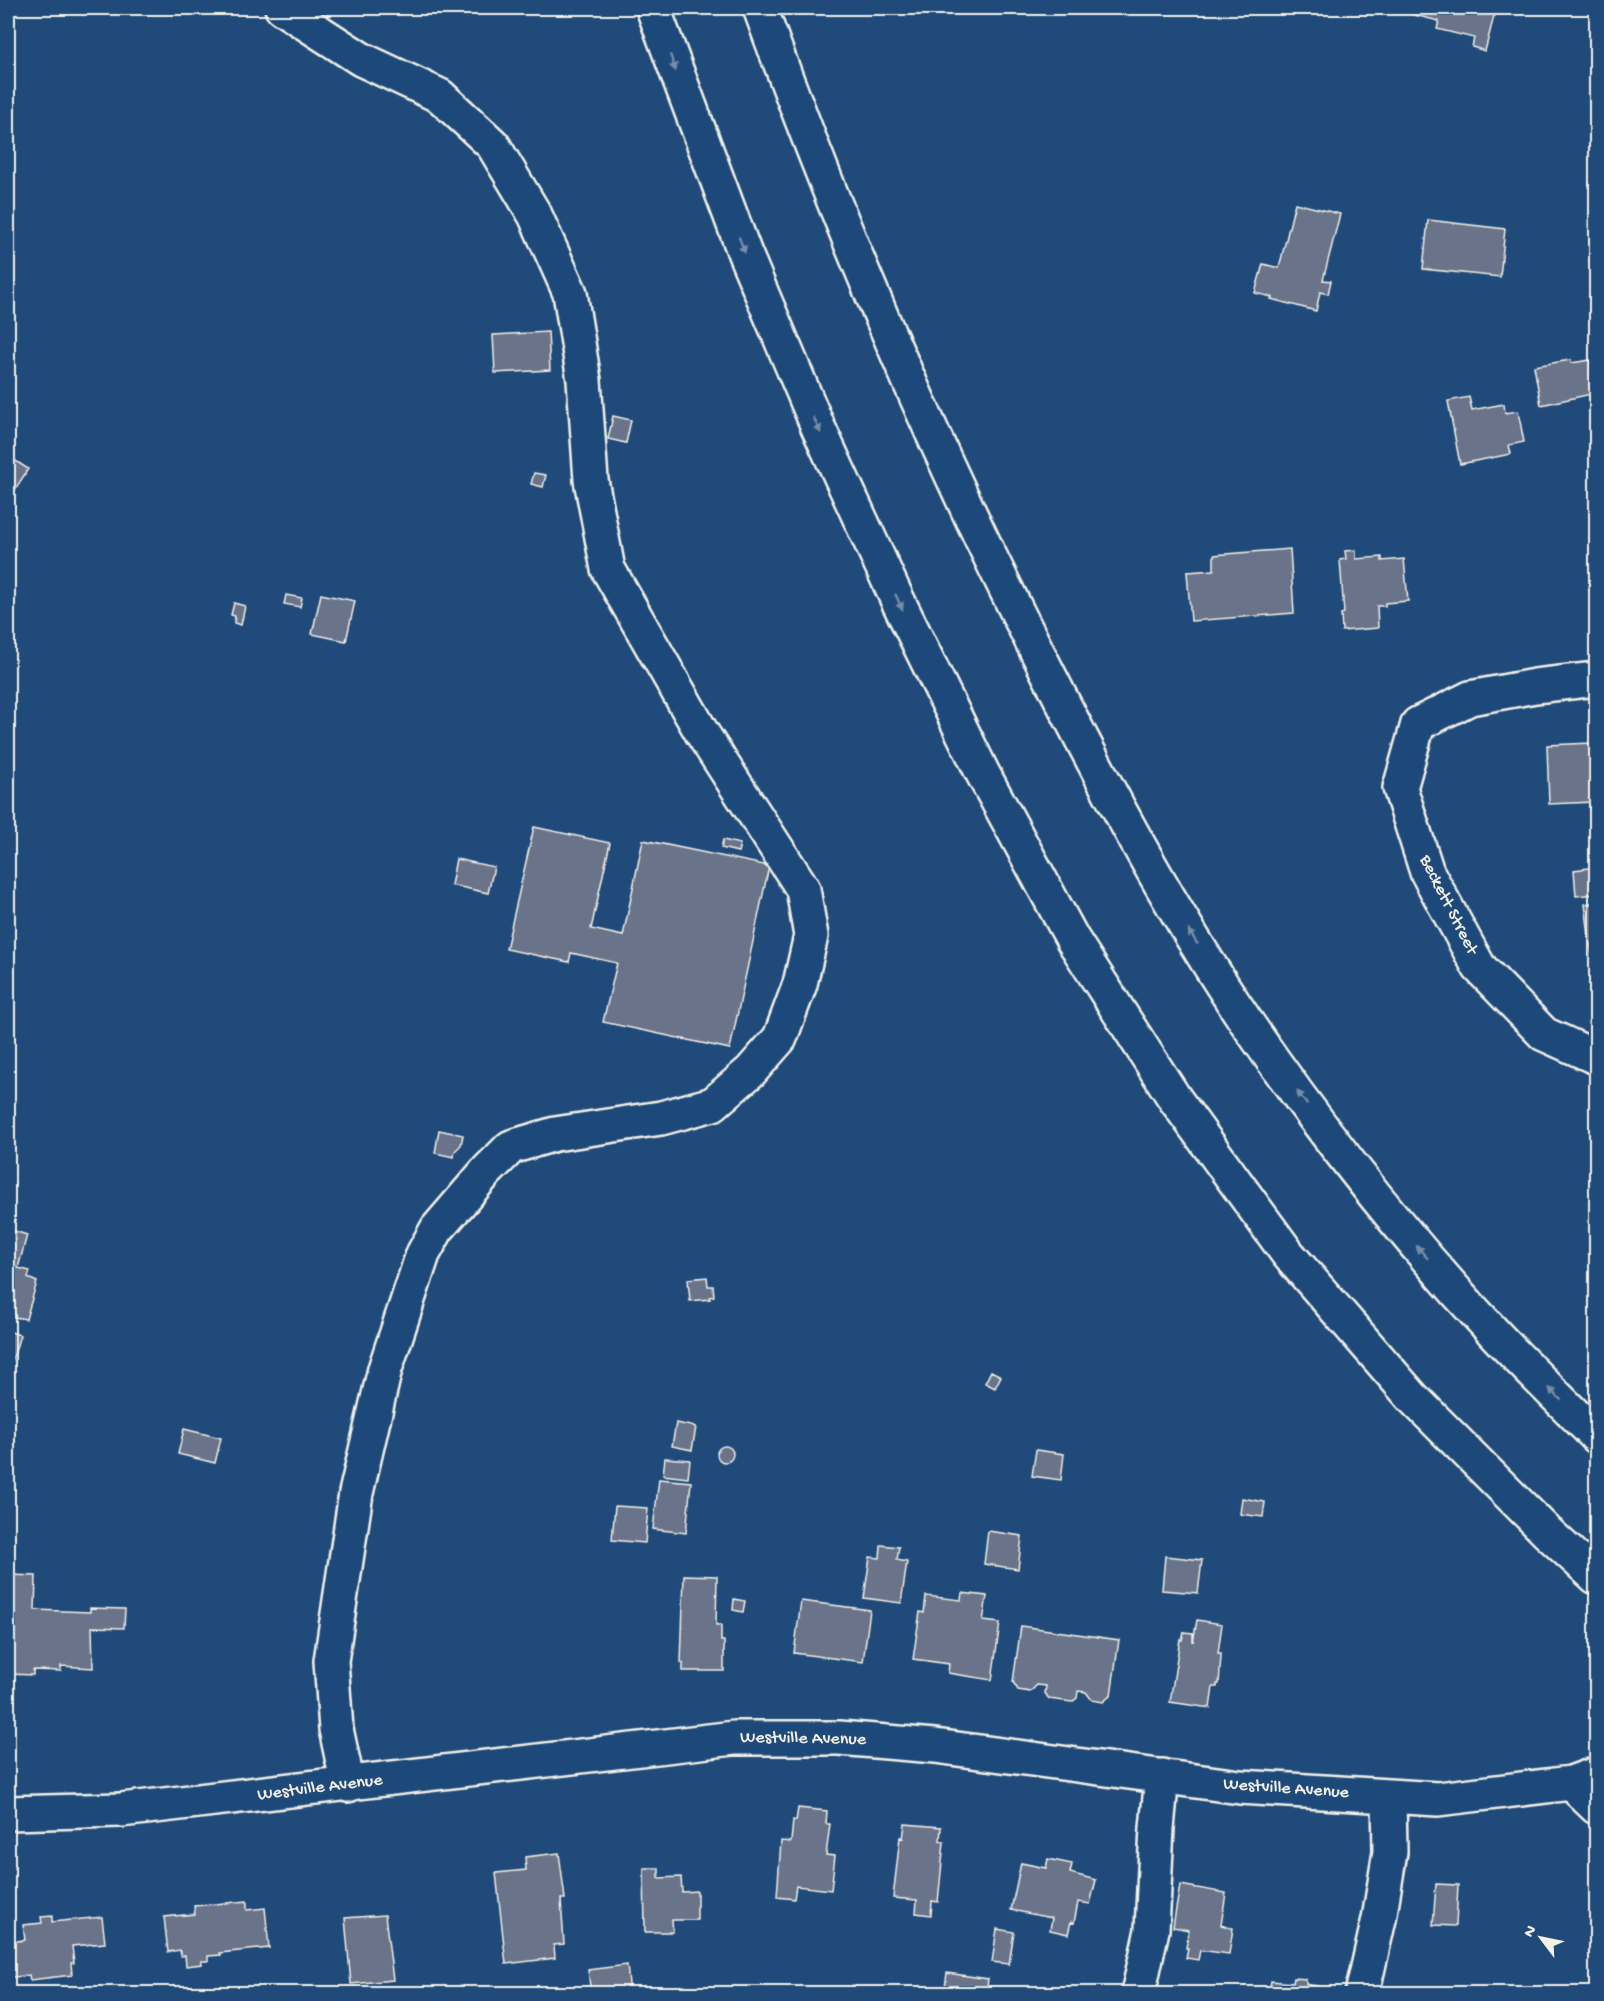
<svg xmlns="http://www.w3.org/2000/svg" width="1604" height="2001" font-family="'Gochi Hand',sans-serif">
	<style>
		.building { fill: #697389; stroke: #f4f1e8; stroke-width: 1.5 }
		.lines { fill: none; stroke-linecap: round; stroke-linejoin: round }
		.minor-casing { stroke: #f4f1e8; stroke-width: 38 }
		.highway-casing { stroke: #f4f1e8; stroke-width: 38 }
		.minor { stroke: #1f4a7a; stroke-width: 33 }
		.highway { stroke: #1f4a7a; stroke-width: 33 }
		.oneway { fill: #748da6 }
		.labels { text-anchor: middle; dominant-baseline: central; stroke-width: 6; stroke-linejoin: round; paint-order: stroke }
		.street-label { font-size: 18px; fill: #f4f1e8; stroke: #1f4a7a }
	</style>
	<rect width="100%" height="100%" fill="#1f4a7a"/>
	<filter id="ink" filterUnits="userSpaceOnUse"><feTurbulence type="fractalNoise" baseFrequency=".0167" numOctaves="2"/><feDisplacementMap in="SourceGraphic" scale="12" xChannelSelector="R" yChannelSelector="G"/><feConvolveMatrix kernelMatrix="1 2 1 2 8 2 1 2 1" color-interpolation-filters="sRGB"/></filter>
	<g filter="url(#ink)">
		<path class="building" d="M1395,8H1496L1485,51L1472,47L1474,38L1437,29L1439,21L1394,10Z
			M1295,203L1340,214L1323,280L1331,281L1328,294L1320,292L1316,311L1271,299L1272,297L1255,293L1263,264L1279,268Z
			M1428,220L1505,229L1500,277L1423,269Z
			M548,332L550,370L495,373L493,335Z
			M1571,360V363L1590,360L1596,393L1541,405L1534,366Z
			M1469,397L1472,410L1504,404L1505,413L1518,411L1524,442L1509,445L1511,454L1460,464L1448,401Z
			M613,416L631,420L626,443L608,439Z
			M8,456L28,469L8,501Z
			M534,473L546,475L543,487L531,484Z
			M1290,549L1294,613L1191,621L1187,572L1214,570V555Z
			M1356,550V559L1382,557V561L1404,559L1408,601L1385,603V606H1377L1378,628L1342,631L1341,614L1344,613L1340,560L1346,559L1345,551Z
			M321,594L355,601L346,641L312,634Z
			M286,595L302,598L300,607L284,604Z
			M234,603L245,606L241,625L234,623L235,616L231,615Z
			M1592,743L1594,802L1549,804L1547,745Z
			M534,827L610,843L591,929L623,936L643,840L769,866L730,1049L603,1022L617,963L571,953L569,962L506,949Z
			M723,840L740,844L738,852L721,848Z
			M456,859L494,867L488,893L451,885Z
			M1596,867V894L1576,896L1574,870Z
			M1596,902V958H1592L1585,904Z
			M439,1130L463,1135L461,1145L455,1151L454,1157L435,1153Z
			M8,1229L27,1235L18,1268L30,1271L28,1278L37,1282L26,1319L8,1316Z
			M707,1277L708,1286H713L714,1296L709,1297L710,1299L690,1301L688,1279Z
			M8,1331L20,1335L8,1374Z
			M991,1371L1001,1376L995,1388L985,1383Z
			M676,1423L696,1427L692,1450L672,1446Z
			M184,1429L221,1438L215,1463L178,1454Z
			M717 1454a8 8 0 1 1 16 0a8 8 0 1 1-16 0Z
			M1036,1450L1064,1454L1061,1480L1032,1476Z
			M665,1458L690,1460L688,1478L663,1475Z
			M659,1479L691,1482L686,1533L653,1529Z
			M1242,1498L1265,1502L1263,1517L1240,1514Z
			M615,1506L648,1508L645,1543L612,1540Z
			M988,1531L1022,1536L1018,1569L984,1564Z
			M881,1545L899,1547L897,1560L907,1562L901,1603L864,1598L870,1557L880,1558Z
			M1165,1556L1202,1560L1198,1593L1162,1590Z
			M9,1575L36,1576L35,1610L90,1612V1608L125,1609L124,1628L92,1627L93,1668L61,1666V1671L33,1670V1675L8,1674Z
			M684,1575L717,1576L716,1625H721V1641H724V1671H683V1663H681Z
			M962,1593L987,1596L983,1621L1000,1623L992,1680L948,1673L949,1664L913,1659L920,1612L924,1613L926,1596L961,1600Z
			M734,1599L745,1601L743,1612L733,1610Z
			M801,1601L870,1610L863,1662L794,1653Z
			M1197,1620L1222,1624L1218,1653H1221V1656L1219,1684H1217V1687H1213L1210,1708L1170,1702L1180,1639L1182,1640L1184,1632L1193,1633V1642Z
			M1021,1626L1119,1640L1111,1695L1103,1702L1092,1700L1086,1692L1078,1691L1077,1698L1072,1702L1049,1699L1045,1693L1046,1686L1037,1685L1030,1692L1018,1690L1013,1682Z
			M798,1808L827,1811L826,1824H830L826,1855L835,1856L831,1890L796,1886L794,1899L777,1897L781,1841L791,1842L793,1820L796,1821Z
			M905,1824L941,1827L940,1841L944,1842L938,1902L932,1901L931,1915L916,1913L917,1900L893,1898L900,1837L903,1838Z
			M559,1853L565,1899H561L564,1944L554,1945L555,1958L506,1964L496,1873L526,1870L525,1857Z
			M1048,1859L1072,1864L1070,1873L1096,1880L1090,1904L1078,1902L1074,1923L1071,1922L1068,1934L1050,1930L1052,1918L1011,1910L1021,1863L1046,1868Z
			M644,1868H659V1878L681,1877L682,1892L697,1891V1920H672L673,1932H645Z
			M1436,1884L1458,1885L1456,1926L1433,1925Z
			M1180,1885L1226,1893L1221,1925L1233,1928L1229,1954L1200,1950L1198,1960L1186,1958L1188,1948H1186L1189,1930L1173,1927Z
			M247,1901V1910L265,1908L269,1948L220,1953L221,1955L208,1956V1961H201L202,1964L186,1966L185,1955L181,1956L180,1950L168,1952L164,1917L195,1914L194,1906Z
			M385,1915L393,1980L351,1984L345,1918Z
			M52,1916V1922L102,1917L105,1943L72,1946L74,1963H71L72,1975L30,1980L29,1975L8,1978V1942L25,1940L23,1925L42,1923L41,1917Z
			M997,1929L1014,1932L1009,1964L992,1962Z
			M627,1965L630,1994H591L588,1970Z
			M947,1973L988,1979L986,1994H944Z
			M1294,1978L1306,1979V1984L1342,1991V1994H1269L1271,1981L1293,1983Z"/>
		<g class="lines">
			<g class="minor-casing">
				<path id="minor" d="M282,8L361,59L440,96L493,145L535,215L570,293L584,380L591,480L608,569L702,733L803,889L811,936L800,984L780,1038L751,1071L713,1104L661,1118L555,1134L511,1147L486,1172L437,1229L423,1254L385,1369L356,1493L331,1661L336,1729L348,1785
					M1596,679L1535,686L1470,698L1418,724L1400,788L1427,872L1479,967L1544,1034L1593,1056L1596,1055
					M1571,1783L1596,1807
					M8,1813L121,1810L734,1738H839L935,1746L1240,1787L1438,1799L1571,1783L1596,1774
					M1138,1994L1152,1930L1157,1828L1162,1776
					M1362,1994L1379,1919L1390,1852L1389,1796"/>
			</g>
			<g class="highway-casing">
				<path id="highway" d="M653,8L745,254L818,427L898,601L982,772L1073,940L1175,1099L1288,1254L1413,1398L1547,1532L1596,1577
					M760,8C843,236 939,461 1050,677C1109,794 1172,911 1245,1020C1321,1131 1404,1237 1496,1335C1528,1369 1563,1402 1596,1436"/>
			</g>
			<use href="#minor" class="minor"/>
			<use href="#highway" class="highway"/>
		</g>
		<defs><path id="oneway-solid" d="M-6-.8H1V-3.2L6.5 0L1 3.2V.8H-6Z" transform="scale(1.5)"/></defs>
		<g class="oneway">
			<use href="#oneway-solid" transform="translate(673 63) rotate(71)"/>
			<use href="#oneway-solid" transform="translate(742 245) rotate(69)"/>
			<use href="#oneway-solid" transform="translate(817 425) rotate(66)"/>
			<use href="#oneway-solid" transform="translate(899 602) rotate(65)"/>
			<use href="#oneway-solid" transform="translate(1193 937) rotate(-122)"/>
			<use href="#oneway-solid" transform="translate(1302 1098) rotate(-126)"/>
			<use href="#oneway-solid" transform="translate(1422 1252) rotate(-132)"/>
			<use href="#oneway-solid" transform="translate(1555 1394) rotate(-135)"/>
		</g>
	</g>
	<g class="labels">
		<g class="street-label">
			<text transform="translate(1448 905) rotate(63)">Beckett Street</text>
			<text transform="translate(803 1739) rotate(1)">Westville Avenue</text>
			<text transform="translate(320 1788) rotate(-7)">Westville Avenue</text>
			<text transform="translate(1286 1789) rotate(4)">Westville Avenue</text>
		</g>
	</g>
	<rect width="1604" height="2001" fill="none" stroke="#1f4a7a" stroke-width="30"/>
	<rect x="15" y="15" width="1574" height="1971" fill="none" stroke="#f4f1e8" stroke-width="2" filter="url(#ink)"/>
	<g transform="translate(1541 1938) rotate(302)" stroke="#1f4a7a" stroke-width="4.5" paint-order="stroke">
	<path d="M0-4.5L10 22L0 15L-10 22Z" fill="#f4f1e8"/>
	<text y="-9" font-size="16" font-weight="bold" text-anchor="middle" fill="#f4f1e8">N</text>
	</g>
</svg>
